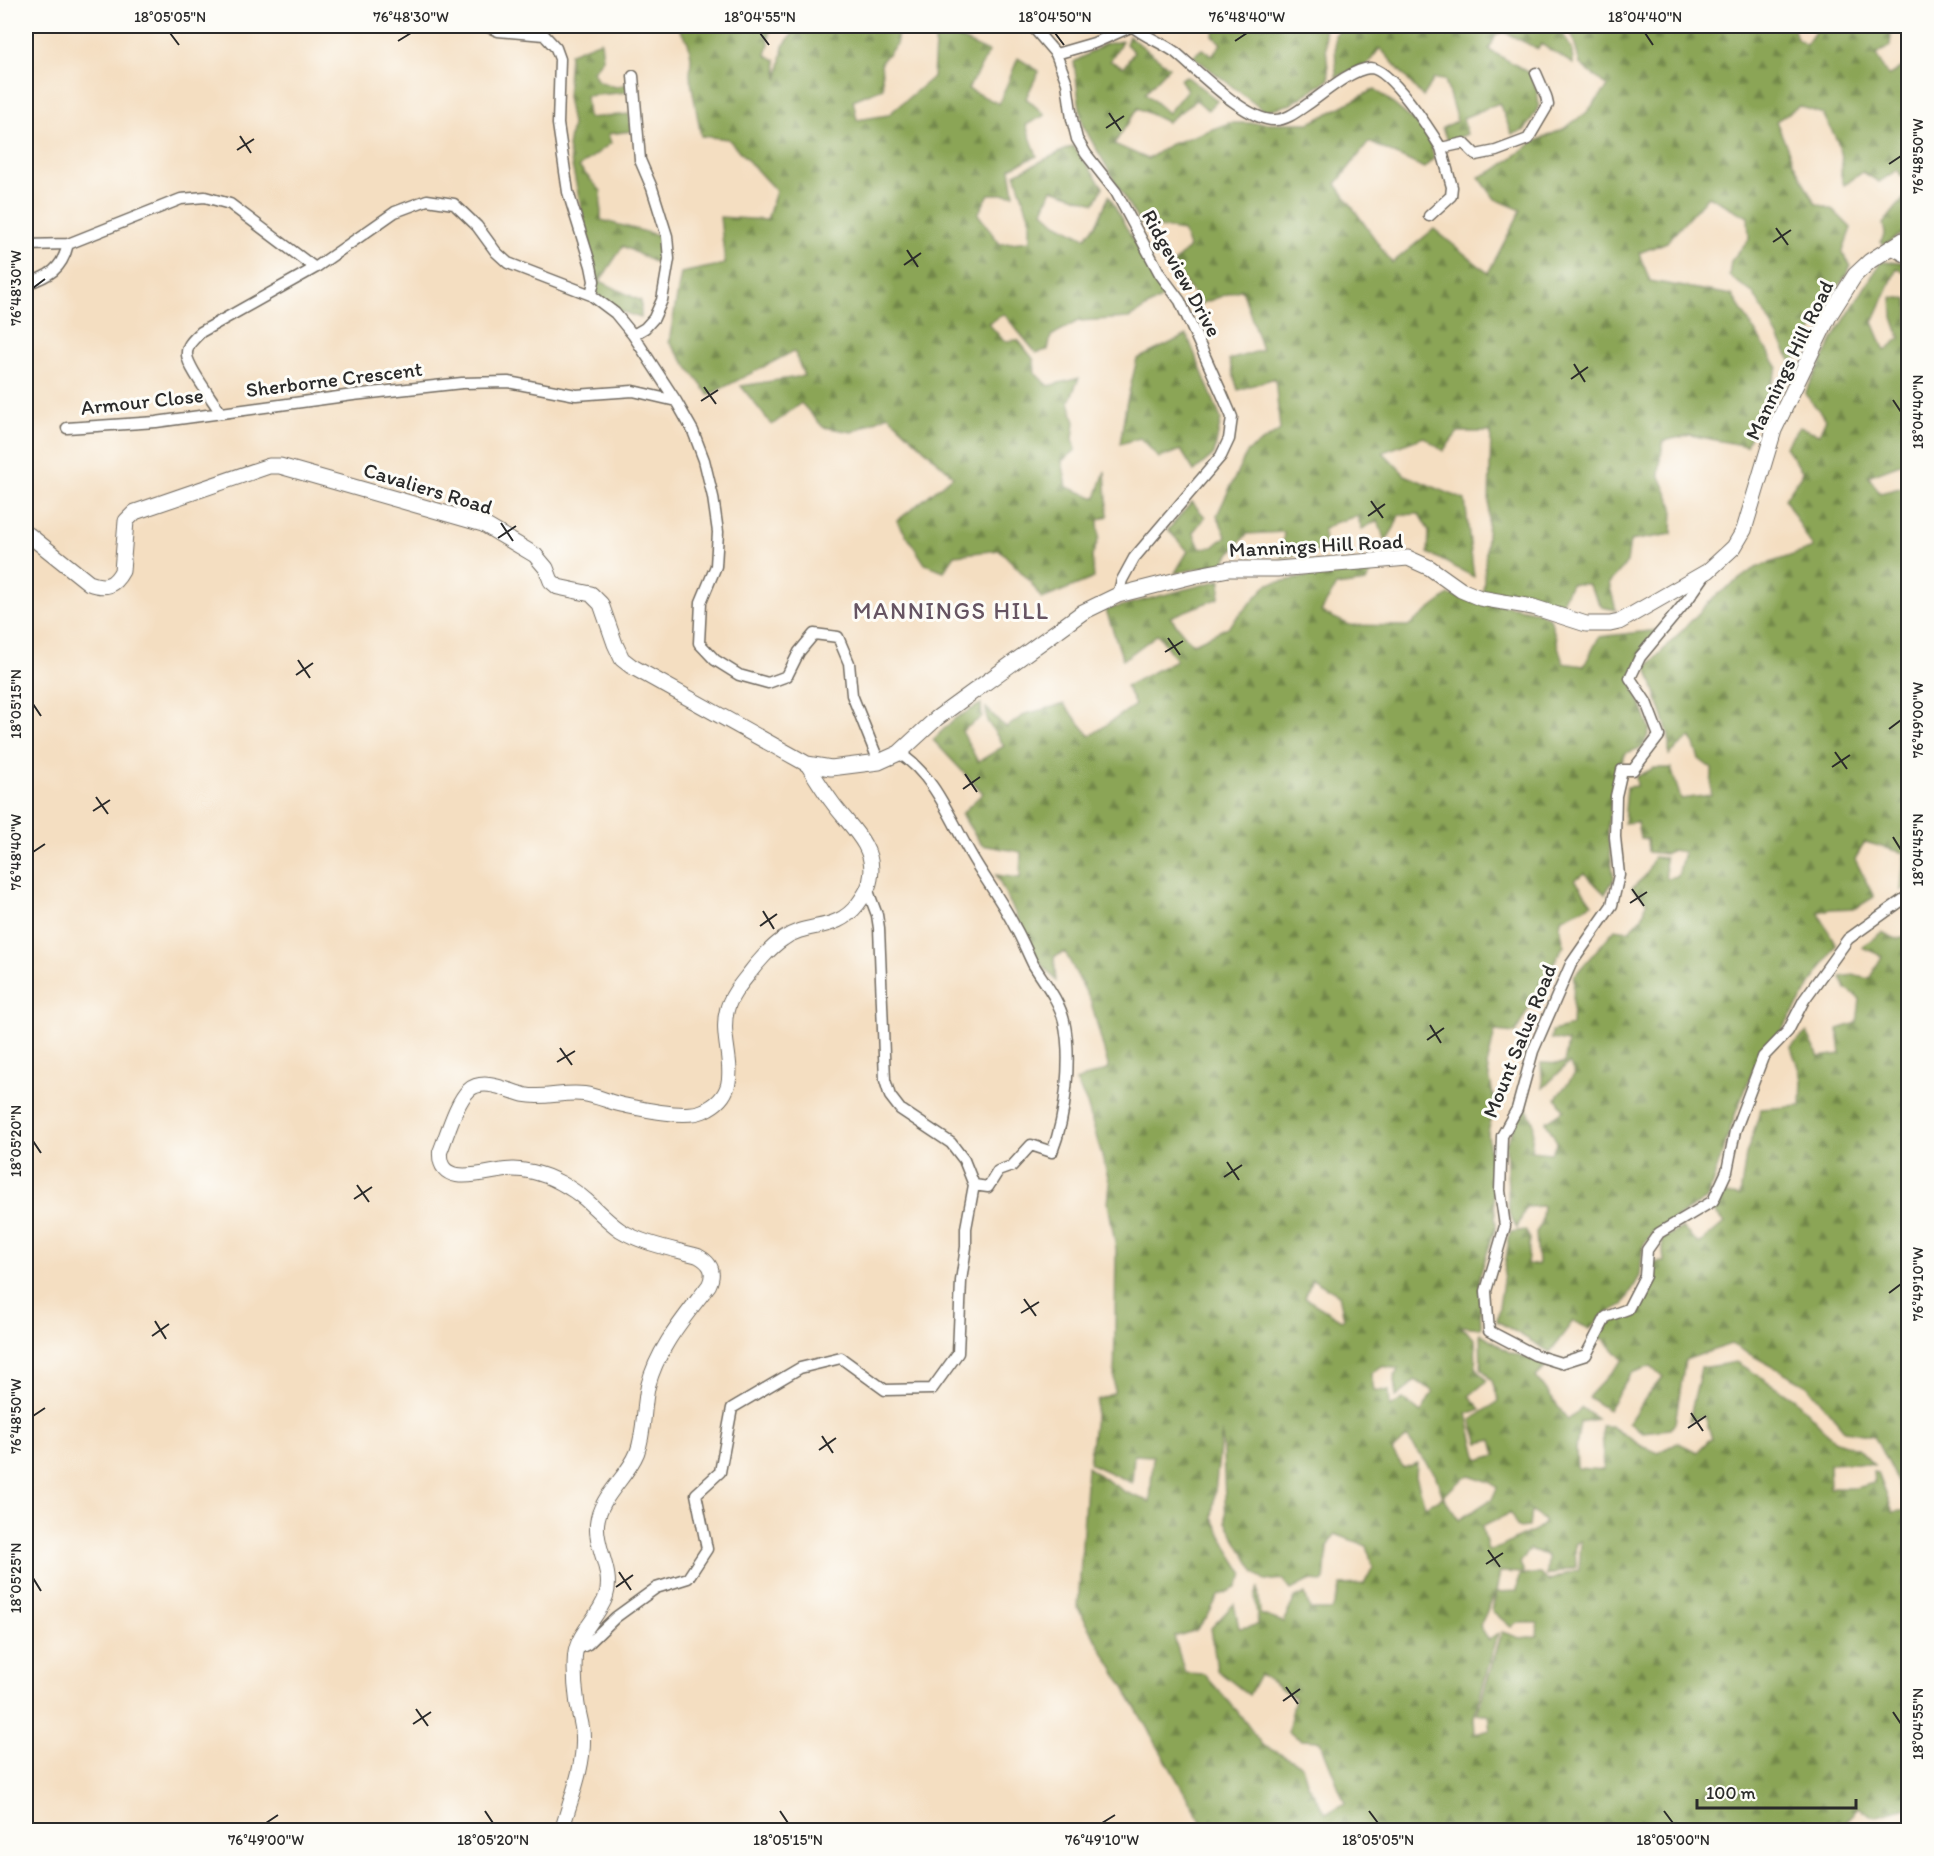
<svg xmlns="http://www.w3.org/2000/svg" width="1934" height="1856" font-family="Itim,sans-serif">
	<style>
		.forest { fill: url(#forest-firs); stroke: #5b6841; stroke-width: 1.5; fill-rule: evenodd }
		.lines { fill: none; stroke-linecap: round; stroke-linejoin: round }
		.minor-casing { stroke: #716a60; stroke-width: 13 }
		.tertiary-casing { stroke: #716a60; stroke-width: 16 }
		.secondary-casing { stroke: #716a60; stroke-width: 17 }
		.minor { stroke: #fff; stroke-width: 10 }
		.tertiary { stroke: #fff; stroke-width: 14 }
		.secondary { stroke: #fff; stroke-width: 15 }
		.ticks { fill: none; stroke: #2b2b2b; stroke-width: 2 }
		.labels { text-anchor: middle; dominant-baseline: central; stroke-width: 6; stroke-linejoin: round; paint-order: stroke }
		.street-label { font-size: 21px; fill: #2b2b2b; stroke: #fdfcf7 }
		.quarter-label { font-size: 24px; letter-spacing: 1.5px; fill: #665462; stroke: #fdfcf7 }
		.neatline { fill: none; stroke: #2b2b2b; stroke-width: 2 }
		.ticks-label { font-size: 15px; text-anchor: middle; fill: #2b2b2b }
	</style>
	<defs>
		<pattern id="forest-firs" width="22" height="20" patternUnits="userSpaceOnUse" patternTransform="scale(1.5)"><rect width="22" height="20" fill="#8ba557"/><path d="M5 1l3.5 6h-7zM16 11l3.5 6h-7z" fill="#728748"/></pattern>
	</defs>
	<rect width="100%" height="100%" fill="#fdfcf7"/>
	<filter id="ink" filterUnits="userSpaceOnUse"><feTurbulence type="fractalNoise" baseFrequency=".0167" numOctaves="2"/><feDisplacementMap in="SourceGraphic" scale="12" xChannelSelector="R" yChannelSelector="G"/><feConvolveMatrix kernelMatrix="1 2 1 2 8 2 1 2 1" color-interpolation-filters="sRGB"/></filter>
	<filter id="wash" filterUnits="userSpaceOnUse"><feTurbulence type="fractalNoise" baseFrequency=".008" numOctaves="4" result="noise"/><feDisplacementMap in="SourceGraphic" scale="24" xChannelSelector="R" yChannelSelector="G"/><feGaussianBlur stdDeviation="1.35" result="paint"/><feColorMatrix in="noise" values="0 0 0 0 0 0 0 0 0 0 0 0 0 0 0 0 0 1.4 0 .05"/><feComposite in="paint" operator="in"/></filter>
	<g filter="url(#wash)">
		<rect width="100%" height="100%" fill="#f4dec1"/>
		<path class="forest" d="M677,26H770L769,44L766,55L776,60L778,80L783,46L799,26H899L896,45L881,62L883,88L853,100L857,120L888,115L933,77L936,28L989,52L968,89L999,104L1018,58L1039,71L1026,98L1045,115L1026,125L1037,156L1010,168L1014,194H989L978,214L1000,244L1030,241V219L1015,174L1073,146L1103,187L1095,203L1052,189L1043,211L1056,223L1085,238L1097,223L1109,196L1164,297L1129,318L1078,321L1051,336L1048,350L1036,353L1004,314L988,323L1004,341L1018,340L1034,360L1035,373L1048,386L1079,378L1069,402L1075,422L1073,439L1076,450L1062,461L1067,487L1096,498L1105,471L1108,516L1098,520L1099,538L1092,556L1094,578L1042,599L1029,580L1000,550L955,555L944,571L925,564L897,521L953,476L888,415L852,432L823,427L801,403L772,425L741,386L804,376L794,351L709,395L669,342L681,273L725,264L720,217L767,220L776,191L728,139L701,136L690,76L691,57L688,42Z
			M1209,26H1324L1329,79L1291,104L1264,111L1193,56L1202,49L1212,55L1221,44L1213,35L1215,29Z
			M1344,26H1559L1573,52V64L1541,44L1538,49L1504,32L1496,35L1489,50L1530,73L1537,91L1539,106L1525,130L1512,134L1499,103L1463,118L1467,134L1448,142L1442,128L1457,121L1445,80L1434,79L1423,97L1380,48L1367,65L1336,77L1335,35Z
			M1564,26H1574L1580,32L1593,26H1793L1797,39L1806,45L1819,26H1875L1891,35L1890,46L1876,55L1888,76L1908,63V135L1906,137L1908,142V184L1897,170L1879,182L1863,172L1844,185C1838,171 1843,170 1842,158C1840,142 1830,128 1823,114L1799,106L1776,121L1793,162L1815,203L1833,210L1851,228L1842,253L1851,266L1793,364L1754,294L1729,276L1731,261L1749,239L1748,217L1708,196L1667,242L1639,253L1650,281L1732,295L1778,368L1746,446L1690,435L1663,441L1659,474L1673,507L1672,534L1630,541L1627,563L1609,583L1616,610L1602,607L1588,584H1571L1557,611L1483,595L1489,505L1491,432H1458L1443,451L1424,437L1383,452L1405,475L1465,500L1474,577L1428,553L1429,531L1419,514L1399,515L1394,528L1385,542L1378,520L1362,529L1357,516L1334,523L1323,530L1326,550L1281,557L1284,532L1247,534L1221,564L1175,573L1188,551L1168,530L1192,502L1205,517L1193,532L1200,548L1213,547L1226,536L1217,515L1247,452L1280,430L1275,378L1238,390L1229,360L1262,350L1242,289L1200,304L1173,264L1189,247L1183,231L1140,224L1082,124L1074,62L1105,44L1122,41L1110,61L1124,67L1134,52L1126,44L1129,36L1169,67L1145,93L1168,113L1187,90L1180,79L1186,76L1217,100L1208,110L1196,100L1167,122L1138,108L1114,144L1148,159L1169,145L1229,123H1310L1375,89L1428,133L1434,158L1424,168L1369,142L1336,184L1392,263L1434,229L1488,273L1521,210L1495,199L1479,177L1495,170L1534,142L1563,129L1586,113L1608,87L1580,64L1573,37Z
			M601,41L603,59L593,71L598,81L615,87L627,84L628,92L586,96L588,118L629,114L632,131L608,134L611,143L579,167L601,191V220L658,235L662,247L660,265L623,246L600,281L641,301V318L617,310L596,294L598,286L568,147L572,124L567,97L570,53Z
			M1908,193V230L1884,245L1881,242L1885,233L1883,224Z
			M1881,262H1908V274L1897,268L1873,322L1885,351L1900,338L1893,317L1892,297L1908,299V461L1868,476L1880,493L1908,486V884L1901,891L1904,853L1865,842L1855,859L1874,897L1856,908L1832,909L1818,912L1836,945L1782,1030L1759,1055L1736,1112L1707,1199L1653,1232L1643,1246L1640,1276L1623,1305L1603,1315L1590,1329L1573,1321L1550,1352L1497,1321L1510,1232L1525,1230L1530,1239L1527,1264L1538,1265L1536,1232L1541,1225L1543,1206L1526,1207L1517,1228L1509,1213L1506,1144L1525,1105L1534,1124L1531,1151L1551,1153L1557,1142L1546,1122L1564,1110L1556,1098L1575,1074L1569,1063L1543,1088L1541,1063L1564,1064L1568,1042L1551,1039L1552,1031L1572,1026L1574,976L1615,929L1629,931L1642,917L1647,902L1632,888L1645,876L1654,857L1665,858L1666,878L1678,876L1684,852L1672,850L1665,854L1648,852L1647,839L1640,838L1637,822L1624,823L1627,787L1637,786L1636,777L1654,768H1671L1681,799L1711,795L1712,769L1699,759L1691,737L1669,755V736L1647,667L1714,597L1755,568L1813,548L1785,499L1803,472L1785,447L1799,427L1819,434L1826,419L1805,394L1838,330Z
			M1187,335L1221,419L1214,454L1194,471L1181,450L1159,458L1140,438L1120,444L1126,405L1137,359Z
			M1375,564L1366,582L1336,586L1321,612L1350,625L1408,626L1449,595L1539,612L1550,618L1563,663L1584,666L1599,637L1658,630L1630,677L1650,729L1643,747L1626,753L1614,780L1607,831L1614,879L1605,894L1584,873L1575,880L1592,904L1561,919L1560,927L1564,945L1515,1033L1495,1031L1487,1066L1495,1105L1488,1132L1496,1226L1479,1278L1481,1328L1460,1326L1475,1339L1476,1367L1487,1381L1469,1396L1481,1409L1467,1414L1478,1460L1496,1455L1492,1440L1479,1443L1471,1420L1499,1401L1492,1381L1481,1368L1480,1333L1509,1352L1549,1364L1536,1377L1568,1420L1582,1408L1597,1419L1580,1422L1576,1449L1577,1468L1604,1470L1602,1426H1611L1643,1447L1659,1453L1677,1442L1697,1452L1709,1440L1712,1439L1705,1416L1689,1421L1701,1368L1737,1362L1795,1399L1834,1440L1858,1449L1874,1465L1854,1463L1829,1464L1830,1488H1855L1874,1483L1873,1472L1878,1473L1893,1512L1908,1510V1808L1874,1817L1858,1807L1839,1830H1206L1078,1608L1087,1467L1125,1492L1150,1502L1153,1456L1134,1455L1132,1483L1089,1463L1097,1400L1114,1393L1116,1249L1108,1203L1110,1184L1087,1104L1076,1081L1109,1069L1091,1002L1065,952L1054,957L1056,981L1040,962L996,875L1020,878L1021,852L982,845L961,814L983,793L933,740L954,719L981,704L982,717L962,731L978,762L1004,746L987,721L986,708L1006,728L1025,714L1064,704L1090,736L1135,705L1126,686L1176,660L1158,634L1123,660L1106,610L1221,580L1219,598L1170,617L1192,644L1228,627L1268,584ZM1312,1279L1339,1295L1344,1318L1341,1320L1305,1298ZM1382,1366L1398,1369L1394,1379L1396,1397L1408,1388L1415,1380L1433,1391L1421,1413L1403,1399L1390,1407L1389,1391L1374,1390L1371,1374ZM1222,1431L1226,1522L1255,1573L1266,1581L1282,1579L1291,1590L1308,1581L1324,1582L1327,1549L1335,1534L1367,1546L1373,1567L1364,1584L1341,1585L1332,1610H1310L1305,1594L1295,1598L1283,1622L1260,1614L1258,1587L1255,1597L1258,1625L1239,1628L1234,1604L1211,1628L1217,1670L1249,1695L1260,1674L1295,1698L1288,1732L1301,1740L1320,1741L1345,1803L1326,1814L1308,1785L1302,1765L1262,1745L1238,1712L1204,1674L1185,1673L1174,1637L1196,1630L1208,1616L1218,1596L1236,1588L1244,1574L1230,1552L1212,1517ZM1407,1437L1435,1474L1443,1497L1425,1506L1416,1476L1417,1463L1404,1468L1392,1451ZM1469,1475L1490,1482L1497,1488L1492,1499L1459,1520L1443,1497L1455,1485ZM1531,1511L1545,1522C1538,1531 1530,1532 1520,1537C1506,1543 1505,1548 1488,1550L1482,1527L1510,1513L1518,1528L1529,1527ZM1581,1541L1579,1569L1548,1581L1541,1574L1519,1575L1517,1591L1496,1592L1500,1572L1524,1573L1520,1564L1530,1549L1548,1556L1547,1576L1576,1567L1575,1544ZM1496,1592L1492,1611L1511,1627L1518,1623H1538L1537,1636L1520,1638L1502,1632L1477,1714H1488L1490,1730L1475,1734L1474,1717L1498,1634L1489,1640L1480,1626Z
			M1882,932L1896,939L1908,935V1495L1904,1496L1874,1436L1845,1431L1807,1385L1731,1344L1685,1360L1675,1423L1670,1429L1643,1432L1628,1423L1649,1393L1663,1377L1651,1366L1631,1373L1608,1410L1588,1397L1623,1360L1603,1338L1596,1340L1610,1322L1634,1315L1650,1279L1653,1263L1664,1262L1662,1239L1682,1228L1699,1244L1724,1223L1713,1210L1725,1194L1740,1196L1746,1155L1761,1109L1801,1106L1802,1079L1791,1047L1807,1032L1819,1057L1841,1054L1838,1029L1857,1023L1860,999L1846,989L1841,977L1853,975L1869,979L1882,956L1862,947Z"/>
	</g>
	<g filter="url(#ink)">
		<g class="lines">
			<g class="minor-casing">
				<path id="minor" d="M486,26L498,31L544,35L556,48L560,59L558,124L568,192L591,266L594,281L591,295
					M1032,26L1056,54L1067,83L1072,119L1077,139L1086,154L1116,192L1160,274L1180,301L1222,394L1232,417L1229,439L1221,456L1134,558L1122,580L1118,595
					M1132,26C1145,37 1161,42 1175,52C1197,70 1247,122 1275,120C1288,120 1300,109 1311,102C1325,92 1352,69 1370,68C1390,68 1430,130 1441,148L1464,143L1476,155L1496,151L1528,139L1548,105L1546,96L1536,73
					M1056,54L1094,43L1133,26
					M633,76L640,160L652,188L667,236L669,259L662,300L654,318L645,328L633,335
					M1429,216L1451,196L1452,187L1441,148
					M26,245L68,244L181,199L205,197L230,204L315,268
					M1891,249L1908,258
					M26,284C49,276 62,270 68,244
					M220,412C213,400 188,368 187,355C186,345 194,339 201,332L315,268L395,212L427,200L454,204L477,226L496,252L508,263L591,295L615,313L633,335L676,401L693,431L704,460L713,497L718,532L716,566L701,602L699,643L715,660L739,675L768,683L787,676L799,652L814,634L838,637L849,663L852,695L879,762
					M67,428L156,422L353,395L462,383L508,382L576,395L633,391L676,401
					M1705,575L1689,598L1640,657L1630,678L1646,702L1659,736L1633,770H1622L1616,796L1615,837L1619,875L1612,905L1571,964L1533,1051L1517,1109L1502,1136L1500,1191L1505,1226L1486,1291L1489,1331L1535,1355L1561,1363L1586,1355L1606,1317L1628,1309L1645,1276L1647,1250L1659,1233L1713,1201L1727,1171L1735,1131L1763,1057L1788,1031L1804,1000L1848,939L1908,896
					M899,753C934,775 950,818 970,853C984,878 1002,901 1015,927C1022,939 1027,952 1033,964C1044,982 1059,1000 1064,1021C1072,1057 1066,1117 1052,1152L1031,1145L1012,1166L998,1171L988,1187L974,1185
					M576,1654L578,1649L588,1644L616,1617L656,1588L688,1578L707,1549L696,1494L720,1472L732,1408L800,1368L841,1358L885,1390L932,1389L958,1353L961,1281L966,1247V1228L974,1185L964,1160L951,1143L900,1109L890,1096L885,1080L879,928L877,915L868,891"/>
			</g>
			<g class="tertiary-casing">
				<path id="tertiary" d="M562,1830C570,1800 584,1769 583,1737C583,1725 578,1713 577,1701C575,1687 574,1670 575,1656C577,1633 599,1617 606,1596C614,1572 595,1548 597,1524C599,1497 627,1478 637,1453C645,1432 643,1408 648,1386C658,1347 685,1317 709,1285C715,1272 711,1263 698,1256C673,1249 643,1244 620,1230C607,1221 597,1210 586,1200C572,1188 551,1176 533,1172C524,1170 515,1169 506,1170C485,1172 438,1189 440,1152C447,1135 456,1102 469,1090C484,1077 508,1091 525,1095C545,1099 564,1091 584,1094C597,1096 610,1102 623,1105C642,1109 685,1119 703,1111C751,1090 717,1046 727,1010C730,997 740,985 748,975C756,964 771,947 783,939C808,921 836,933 858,904C865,894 870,887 871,875C875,845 848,825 832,802C823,790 815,777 807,764"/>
			</g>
			<g class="secondary-casing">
				<path id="secondary" d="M26,534L29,535L89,583C105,589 114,586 122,571L126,521L135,512L269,466H280L483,524L535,555L546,568L551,581L558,587L591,594L601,604L615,644L622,659L631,666L807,764L831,768L879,762L899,753L937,718L1083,612L1118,595L1193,576L1229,569H1277L1408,558L1430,568L1461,590L1480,598L1533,607L1586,624H1610L1619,622L1708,571L1734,547L1744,530L1774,430L1829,316L1855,275L1870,261L1908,237"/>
			</g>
			<use href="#minor" class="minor"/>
			<use href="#tertiary" class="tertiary"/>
			<use href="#secondary" class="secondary"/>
		</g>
	</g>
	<path class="ticks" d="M170,33L179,45M760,33L769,45M1055,33L1064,45M1645,33L1653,45M398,41L411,33M1235,41L1247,33M1109,113L1121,131M1106,128L1124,116M240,136L251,153M237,150L254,139M1889,164L1901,156M1776,228L1788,245M1773,242L1791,230M907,250L918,267M904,265L921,253M33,288L45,279M1574,364L1585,382M1571,379L1588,367M704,387L716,404M1893,400L1901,412M701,401L718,390M1371,501L1383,518M1368,516L1385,504M501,523L513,541M498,538L516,526M1168,638L1180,655M1165,652L1183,641M298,660L310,678M296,675L313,663M33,704L41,716M1889,729L1901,720M1835,752L1847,769M1832,767L1850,755M965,774L977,792M963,789L980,777M96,797L108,814M93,811L110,800M1893,837L1901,850M33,852L45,844M1632,889L1644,906M1630,903L1647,892M763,911L774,929M760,926L777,914M1430,1025L1441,1043M1427,1040L1444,1028M560,1048L572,1065M557,1062L575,1051M33,1141L41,1153M1227,1162L1239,1180M1224,1177L1242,1165M357,1185L369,1202M354,1199L372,1187M1889,1293L1901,1284M1024,1299L1036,1316M1021,1313L1039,1302M155,1321L166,1339M152,1336L169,1324M1691,1413L1703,1431M33,1416L45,1408M1688,1428L1706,1416M822,1436L833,1453M819,1450L836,1438M1488,1550L1500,1567M1486,1564L1503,1553M619,1572L631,1590M33,1578L41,1591M616,1587L633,1575M1286,1687L1298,1704M1283,1701L1300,1689M416,1709L428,1726M1893,1712L1901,1724M413,1724L431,1712M485,1811L493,1823M780,1811L788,1823M1369,1811L1378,1823M1664,1811L1673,1823M266,1823L278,1815M1102,1823L1115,1815"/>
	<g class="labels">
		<g class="street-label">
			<text transform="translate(1182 273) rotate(61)">Ridgeview Drive</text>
			<text transform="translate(1789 360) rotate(-64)">Mannings Hill Road</text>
			<text transform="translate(334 379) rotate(-7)">Sherborne Crescent</text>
			<text transform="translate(142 401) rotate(-6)">Armour Close</text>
			<text transform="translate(428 488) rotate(17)">Cavaliers Road</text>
			<text transform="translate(1316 545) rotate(-3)">Mannings Hill Road</text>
			<text transform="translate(1519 1041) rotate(-68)">Mount Salus Road</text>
		</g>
		<g class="quarter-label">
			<text x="951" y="610">MANNINGS HILL</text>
		</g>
	</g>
	<rect width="1934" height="1856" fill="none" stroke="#fdfcf7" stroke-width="66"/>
	<path d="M1697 1799v9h159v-9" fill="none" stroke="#2b2b2b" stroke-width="3"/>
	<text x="1706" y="1799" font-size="18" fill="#2b2b2b" stroke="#fdfcf7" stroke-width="4.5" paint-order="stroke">100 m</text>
	<rect x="33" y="33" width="1868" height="1790" class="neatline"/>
	<g class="ticks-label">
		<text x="170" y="22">18°05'05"N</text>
		<text x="411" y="22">76°48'30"W</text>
		<text x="760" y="22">18°04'55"N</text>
		<text x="1055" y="22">18°04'50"N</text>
		<text x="1247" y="22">76°48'40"W</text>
		<text x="1645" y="22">18°04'40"N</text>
		<text transform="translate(1918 156) rotate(-90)" y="5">76°48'50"W</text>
		<text transform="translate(16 288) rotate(-90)" y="5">76°48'30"W</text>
		<text transform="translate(1918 412) rotate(-90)" y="5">18°04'40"N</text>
		<text transform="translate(16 704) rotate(-90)" y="5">18°05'15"N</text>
		<text transform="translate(1918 720) rotate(-90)" y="5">76°49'00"W</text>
		<text transform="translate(1918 850) rotate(-90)" y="5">18°04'45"N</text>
		<text transform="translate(16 852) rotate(-90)" y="5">76°48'40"W</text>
		<text transform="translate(16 1141) rotate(-90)" y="5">18°05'20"N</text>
		<text transform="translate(1918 1284) rotate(-90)" y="5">76°49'10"W</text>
		<text transform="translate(16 1416) rotate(-90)" y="5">76°48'50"W</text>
		<text transform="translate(16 1578) rotate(-90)" y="5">18°05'25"N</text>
		<text transform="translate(1918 1724) rotate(-90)" y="5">18°04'55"N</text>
		<text x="266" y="1845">76°49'00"W</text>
		<text x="493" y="1845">18°05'20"N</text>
		<text x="788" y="1845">18°05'15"N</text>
		<text x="1102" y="1845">76°49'10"W</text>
		<text x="1378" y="1845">18°05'05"N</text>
		<text x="1673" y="1845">18°05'00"N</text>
	</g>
</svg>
